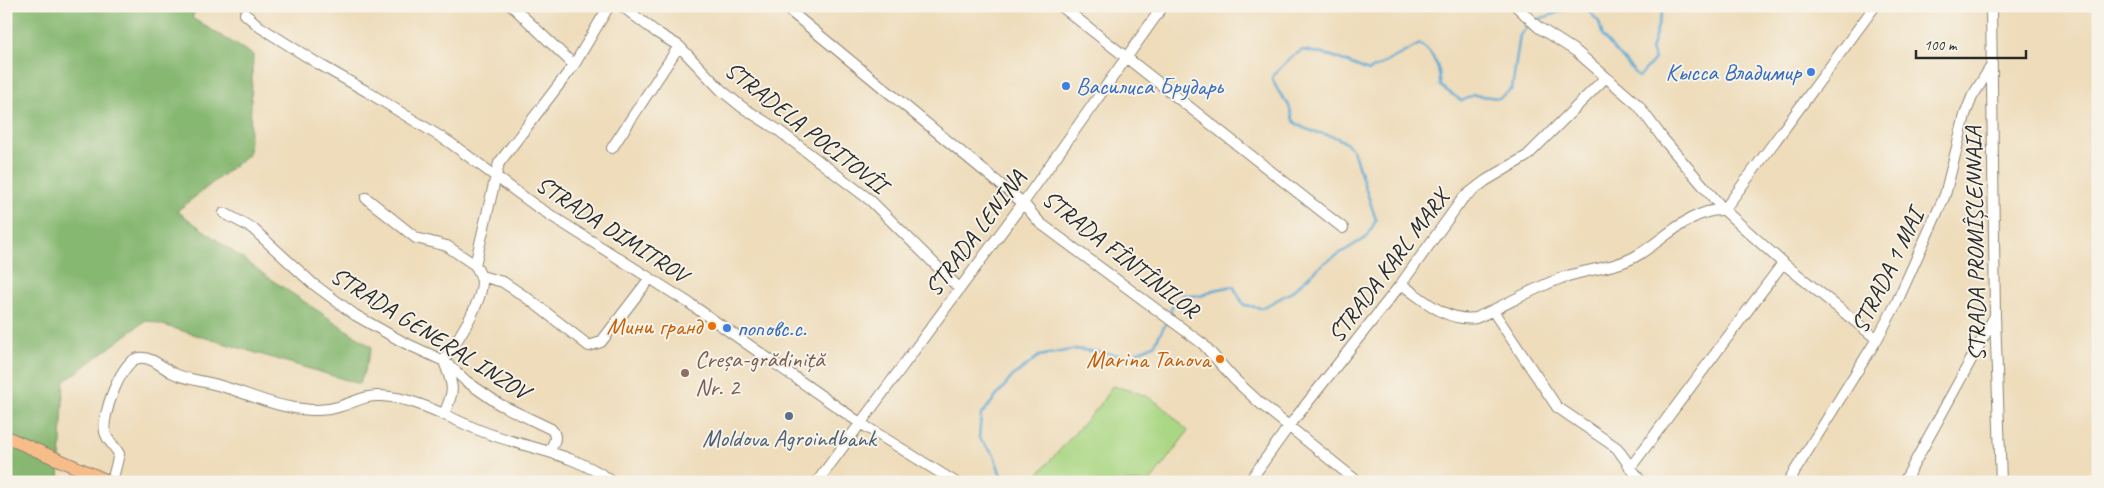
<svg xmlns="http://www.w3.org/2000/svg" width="2104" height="488" font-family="Caveat,sans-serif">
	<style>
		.green { fill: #aad784; stroke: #6a8158 }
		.forest { fill: #87b872; stroke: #59724e }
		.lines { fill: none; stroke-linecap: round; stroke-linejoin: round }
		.stream { stroke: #5aa8d4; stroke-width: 2.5 }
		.minor-casing { stroke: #8c8472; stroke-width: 12 }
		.major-casing { stroke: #8c8472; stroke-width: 14 }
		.minor { stroke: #fff; stroke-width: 10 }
		.major { stroke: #f7bd88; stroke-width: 12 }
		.shop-dot { fill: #3f7fe0; stroke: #f7f3e8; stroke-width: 2 }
		.food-dot { fill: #e8710a; stroke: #f7f3e8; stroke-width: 2 }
		.education-dot { fill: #8d6e63; stroke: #f7f3e8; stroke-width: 2 }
		.service-dot { fill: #5c6f8a; stroke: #f7f3e8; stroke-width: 2 }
		.labels { text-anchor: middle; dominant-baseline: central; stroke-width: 4; stroke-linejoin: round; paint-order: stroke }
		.shop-label { font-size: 24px; fill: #366cbe; stroke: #f7f3e8; text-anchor: start }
		.street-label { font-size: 24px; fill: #2b2b2b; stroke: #f7f3e8 }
		.food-label { font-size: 24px; fill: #c56008; stroke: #f7f3e8; text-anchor: end }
		.education-label { font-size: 24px; fill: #785e54; stroke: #f7f3e8; text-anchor: start }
		.service-label { font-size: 24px; fill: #4e5e75; stroke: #f7f3e8 }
	</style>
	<rect width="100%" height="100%" fill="#f7f3e8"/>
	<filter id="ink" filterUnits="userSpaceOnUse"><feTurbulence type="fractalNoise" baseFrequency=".02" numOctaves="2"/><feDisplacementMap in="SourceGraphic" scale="10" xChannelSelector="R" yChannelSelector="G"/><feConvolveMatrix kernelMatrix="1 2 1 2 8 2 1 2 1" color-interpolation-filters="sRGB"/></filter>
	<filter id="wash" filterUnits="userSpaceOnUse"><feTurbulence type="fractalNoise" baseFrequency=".0096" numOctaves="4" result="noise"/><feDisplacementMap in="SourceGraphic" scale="20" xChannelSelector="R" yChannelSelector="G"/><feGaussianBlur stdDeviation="1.12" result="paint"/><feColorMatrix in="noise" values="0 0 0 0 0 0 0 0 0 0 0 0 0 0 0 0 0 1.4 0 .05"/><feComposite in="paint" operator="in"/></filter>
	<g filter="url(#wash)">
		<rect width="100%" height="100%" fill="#eedcba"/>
		<path class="green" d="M1112,386C1154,395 1158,402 1188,431L1150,482H1031L1100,405Z"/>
		<path class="forest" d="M6,6H197L192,18L253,55L249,154L177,211L272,280L372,347L360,384L146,320L64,382L59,482H6Z"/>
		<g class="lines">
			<path class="stream" d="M1584,6L1599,22L1603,37L1639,77L1655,59L1651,50L1663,9L1662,6
				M1537,20L1575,6
				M1169,315L1174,302L1184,295L1201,296L1214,290L1233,286L1244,305L1262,308L1290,293L1324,263L1367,237L1376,220L1353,150C1337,130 1314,137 1297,124C1289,118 1293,111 1288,104C1281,95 1275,88 1272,77L1291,57L1303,50L1332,56L1369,71L1420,44C1434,53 1441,70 1440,86L1462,101L1473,95L1499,98L1512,89L1520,35L1530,24
				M1003,482L994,455L979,438L981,415L1012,377L1039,356L1076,349L1128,356L1154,345L1167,321"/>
		</g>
	</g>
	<g filter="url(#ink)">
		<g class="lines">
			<g class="minor-casing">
				<path id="minor" d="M512,6L574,65
					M622,6L656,32L679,46L721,90L742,107L778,130L870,200L959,288
					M784,6L1023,203L1040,223L1203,344L1234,379L1261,404L1358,482
					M1061,6L1343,228
					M1516,6L1538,27L1577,52L1638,105L1664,140L1724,210L1783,263L1877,339
					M1991,6L1995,316L2001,482
					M245,14L260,27L317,63L366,91L449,142L536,206L689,303L860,423L955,482
					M612,148L679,46
					M366,198L416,238L447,246L475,265
					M224,213L252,228L312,283L355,315L403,342L444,361L466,381L499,404L551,429C559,437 553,444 549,452
					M481,276L503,282L530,300L589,346L601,342L650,278
					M1401,284C1424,300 1446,322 1476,318C1504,306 1530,290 1559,279C1584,269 1615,269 1638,255C1664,239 1693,208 1724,210L1875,6
					M1493,311L1557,407L1617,448L1641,482
					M444,414C456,387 453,387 444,361C456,341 481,306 482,283C482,276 478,270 475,265L499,163L574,65L609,6
					M1630,468L1783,263
					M112,482L119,454C115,446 107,441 105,432C101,417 121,360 139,358C151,356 163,368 173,373C187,380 205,381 221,386C243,392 266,403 289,407C306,410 321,412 338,407C353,403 364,395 381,396C418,398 450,419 484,432C529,449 574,453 613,482
					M817,482L1023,203L1163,6
					M1249,482L1289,426L1401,284L1463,198L1485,181L1527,156L1605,78
					M1788,482L1877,339L1896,304L1945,195L1965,115L1972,97L1992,65
					M1904,482L1995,316"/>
			</g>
			<g class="major-casing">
				<path id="major" d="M6,437L110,482"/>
			</g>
			<use href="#minor" class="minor"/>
			<use href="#major" class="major"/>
		</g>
	</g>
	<g class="shop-dot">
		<circle cx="1811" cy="72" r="5"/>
		<circle cx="1066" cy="86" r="5"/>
		<circle cx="727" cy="328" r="5"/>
	</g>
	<g class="food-dot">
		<circle cx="712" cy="326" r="5"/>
		<circle cx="1220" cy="359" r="5"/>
	</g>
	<circle class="education-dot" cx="685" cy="373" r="5"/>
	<circle class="service-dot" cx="789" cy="416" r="5"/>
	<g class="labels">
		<g class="shop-label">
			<text x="1801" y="72" text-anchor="end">Кысса Владимир</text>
			<text x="1076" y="86">Василиса Брударь</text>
			<text x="737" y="328">поповс.с.</text>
		</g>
		<g class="street-label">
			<text transform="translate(806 127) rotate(38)">STRADELA POCITOVÎI</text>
			<text transform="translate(612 229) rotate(33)">STRADA DIMITROV</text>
			<text transform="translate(975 233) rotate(-53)">STRADA LENINA</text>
			<text transform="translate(1975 244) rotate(-91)">STRADA PROMÎȘLENNAIA</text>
			<text transform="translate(1121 254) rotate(38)">STRADA FÎNTÎNILOR</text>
			<text transform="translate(1388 266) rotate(-53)">STRADA KARL MARX</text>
			<text transform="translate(1887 271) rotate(-64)">STRADA 1 MAI</text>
			<text transform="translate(430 333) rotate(32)">STRADA GENERAL INZOV</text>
		</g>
		<g class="food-label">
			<text x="702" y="326">Мини гранд</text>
			<text x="1210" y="359">Marina Tanova</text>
		</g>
		<g class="education-label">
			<text x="695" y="359">Creșa-grădiniță<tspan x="695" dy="28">Nr. 2</tspan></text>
		</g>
		<g class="service-label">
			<text x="789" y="438">Moldova Agroindbank</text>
		</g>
	</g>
	<rect width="2104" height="488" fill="none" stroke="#f7f3e8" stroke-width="25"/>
	<path d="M1916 50v8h110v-8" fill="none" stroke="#2b2b2b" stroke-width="2.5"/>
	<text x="1924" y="50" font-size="15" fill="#2b2b2b" stroke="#f7f3e8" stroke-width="4" paint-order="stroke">100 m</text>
</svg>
